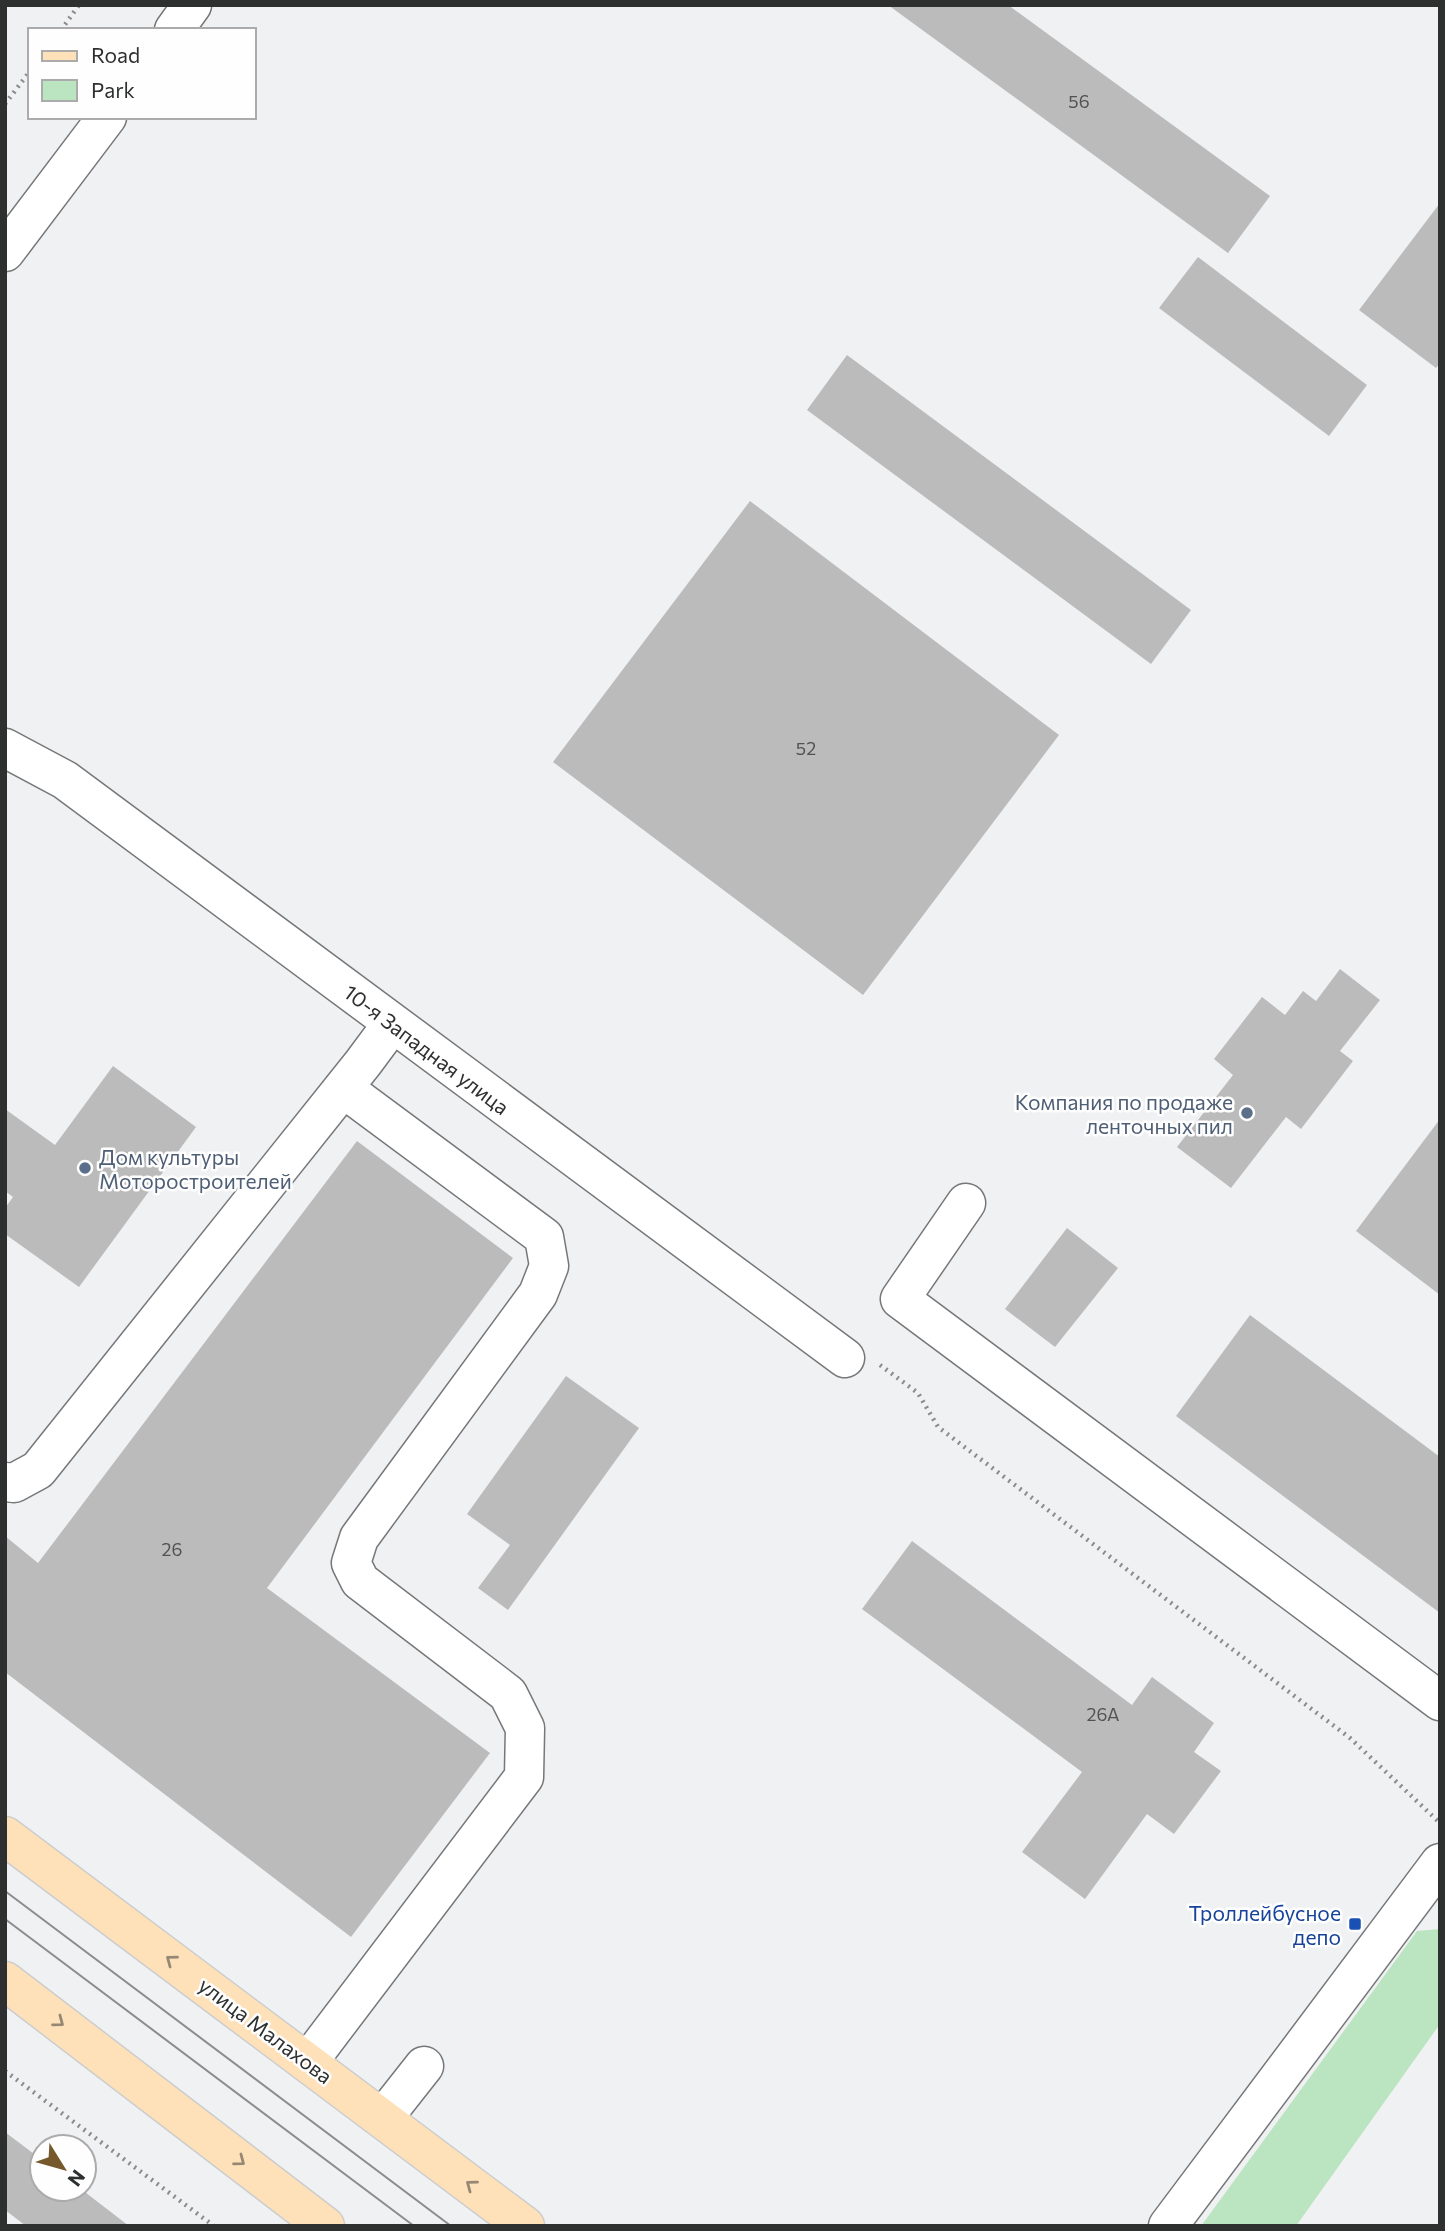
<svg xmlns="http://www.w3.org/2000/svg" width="1445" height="2231" font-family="Commissioner,sans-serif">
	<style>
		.green { fill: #bbe4c0 }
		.building { fill: #bcbbbc }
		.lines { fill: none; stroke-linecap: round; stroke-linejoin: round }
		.minor-casing { stroke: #767779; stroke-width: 41 }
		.major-casing { stroke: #cdcdcd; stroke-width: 41 }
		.path { stroke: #8a8b8c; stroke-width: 4.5; stroke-dasharray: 2 5; stroke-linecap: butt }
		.minor { stroke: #fff; stroke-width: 38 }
		.major { stroke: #fee1b8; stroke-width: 38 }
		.tram { stroke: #8b8c8d; stroke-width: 2 }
		.oneway { stroke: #968874 }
		.service-dot { fill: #5c6f8a; stroke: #fefeff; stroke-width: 2.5 }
		.transit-dot { fill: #1a4fb4; stroke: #fefeff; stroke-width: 2.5 }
		.labels { text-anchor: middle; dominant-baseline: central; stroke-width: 5; stroke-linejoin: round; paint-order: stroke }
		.number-label { font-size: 18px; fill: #525252 }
		.street-label { font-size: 21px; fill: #2e2f2f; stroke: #fefeff }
		.service-label { font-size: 21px; fill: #4e5e75; stroke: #fefeff; text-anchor: end }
		.transit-label { font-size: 21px; fill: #164399; stroke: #fefeff; text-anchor: end }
	</style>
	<rect width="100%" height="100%" fill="#f0f1f3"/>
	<path class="green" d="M1440,1929V2024L1296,2226H1201L1417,1931Z"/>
	<path class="building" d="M888,5H1008L1270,196L1228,253Z
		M1440,203V363L1436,368L1359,310Z
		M1198,257L1367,385L1329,436L1159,308Z
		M847,355L1191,610L1151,664L807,410Z
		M750,501L1059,735L863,995L553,762Z
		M1340,969L1380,1000L1340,1051L1353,1061L1301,1129L1286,1117L1231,1188L1177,1147L1233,1075L1214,1059L1262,997L1285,1015L1303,991L1316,1001Z
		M113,1066L196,1127L79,1287L5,1234V1208L13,1197L5,1191V1109L55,1145Z
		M1440,1119V1295L1356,1231Z
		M357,1141L513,1258L267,1588L490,1753L351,1937L5,1672V1536L38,1563Z
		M1067,1228L1118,1268L1055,1347L1005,1309Z
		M1250,1315L1440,1457V1613L1176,1416Z
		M566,1376L639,1428L508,1610L478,1588L510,1545L467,1514Z
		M912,1541L1132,1705L1152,1677L1214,1723L1194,1752L1221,1771L1174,1834L1147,1814L1085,1899L1022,1852L1082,1772L862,1609Z
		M5,2132L42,2160V2189H81L129,2226H26L5,2210Z"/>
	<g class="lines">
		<g class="minor-casing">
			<path id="minor" d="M174,30L192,5
				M5,252L107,117
				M5,748L65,780L845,1358
				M966,1203L900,1299L1440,1701
				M5,1482L14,1483L38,1470L363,1063L392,1024
				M308,2062L524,1777L525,1728L508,1694L360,1581L351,1563L359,1538L538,1294L549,1266L544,1237L343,1088
				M383,2118L424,2066
				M1168,2226L1440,1863"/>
		</g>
		<g class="major-casing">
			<path id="major" d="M5,1836L525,2226
				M5,1981L325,2226"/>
		</g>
		<path class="path" d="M61,30L79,5
			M5,104L30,71
			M880,1365L918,1393L938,1427L1350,1738L1440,1823
			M5,2071L214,2226"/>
		<use href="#minor" class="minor"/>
		<use href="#major" class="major"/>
		<path class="tram" d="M5,1891L451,2226
			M5,1919L414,2226"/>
	</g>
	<defs><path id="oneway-chevron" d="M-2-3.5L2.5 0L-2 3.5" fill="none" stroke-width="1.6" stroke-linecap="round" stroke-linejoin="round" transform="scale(1.75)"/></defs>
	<g class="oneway">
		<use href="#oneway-chevron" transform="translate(171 1960) rotate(-143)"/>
		<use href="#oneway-chevron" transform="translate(59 2022) rotate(37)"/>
		<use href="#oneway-chevron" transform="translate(240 2161) rotate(37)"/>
		<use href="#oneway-chevron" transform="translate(471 2185) rotate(-143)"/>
	</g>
	<g class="service-dot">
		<circle cx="1247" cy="1113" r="7"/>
		<circle cx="85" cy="1168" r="7"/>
	</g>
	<rect class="transit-dot" x="1348" y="1917" width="14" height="14" rx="3.5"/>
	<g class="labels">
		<g class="number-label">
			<text x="1079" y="101">56</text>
			<text x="806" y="748">52</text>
			<text x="172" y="1549">26</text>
			<text x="1103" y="1714">26А</text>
		</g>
		<g class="street-label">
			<text transform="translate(427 1049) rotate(37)">10-я Западная улица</text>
			<text transform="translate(266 2030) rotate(37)">улица Малахова</text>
		</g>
		<g class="service-label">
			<text x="1233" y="1101">Компания по продаже<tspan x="1233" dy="24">ленточных пил</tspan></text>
			<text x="99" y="1156" text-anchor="start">Дом культуры<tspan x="99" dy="24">Моторостроителей</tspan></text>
		</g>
		<g class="transit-label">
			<text x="1341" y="1912">Троллейбусное<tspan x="1341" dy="24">депо</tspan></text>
		</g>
	</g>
	<rect width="1445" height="2231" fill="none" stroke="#2e2f2f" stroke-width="14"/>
	<rect x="28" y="28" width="228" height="91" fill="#fefeff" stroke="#ababac" stroke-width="2"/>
	<rect x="42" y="51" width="35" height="10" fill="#fee1b8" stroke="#ababac" stroke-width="2"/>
	<text x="91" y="63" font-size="21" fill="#2e2f2f">Road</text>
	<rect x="42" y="80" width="35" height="21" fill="#bbe4c0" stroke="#ababac" stroke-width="2"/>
	<text x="91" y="98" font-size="21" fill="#2e2f2f">Park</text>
	<g transform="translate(63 2168) rotate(127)"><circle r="33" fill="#fefeff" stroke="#ababac" stroke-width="2"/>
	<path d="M0-5L12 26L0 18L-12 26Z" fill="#76582d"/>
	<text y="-10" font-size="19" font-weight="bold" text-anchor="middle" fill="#2e2f2f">N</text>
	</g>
</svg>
